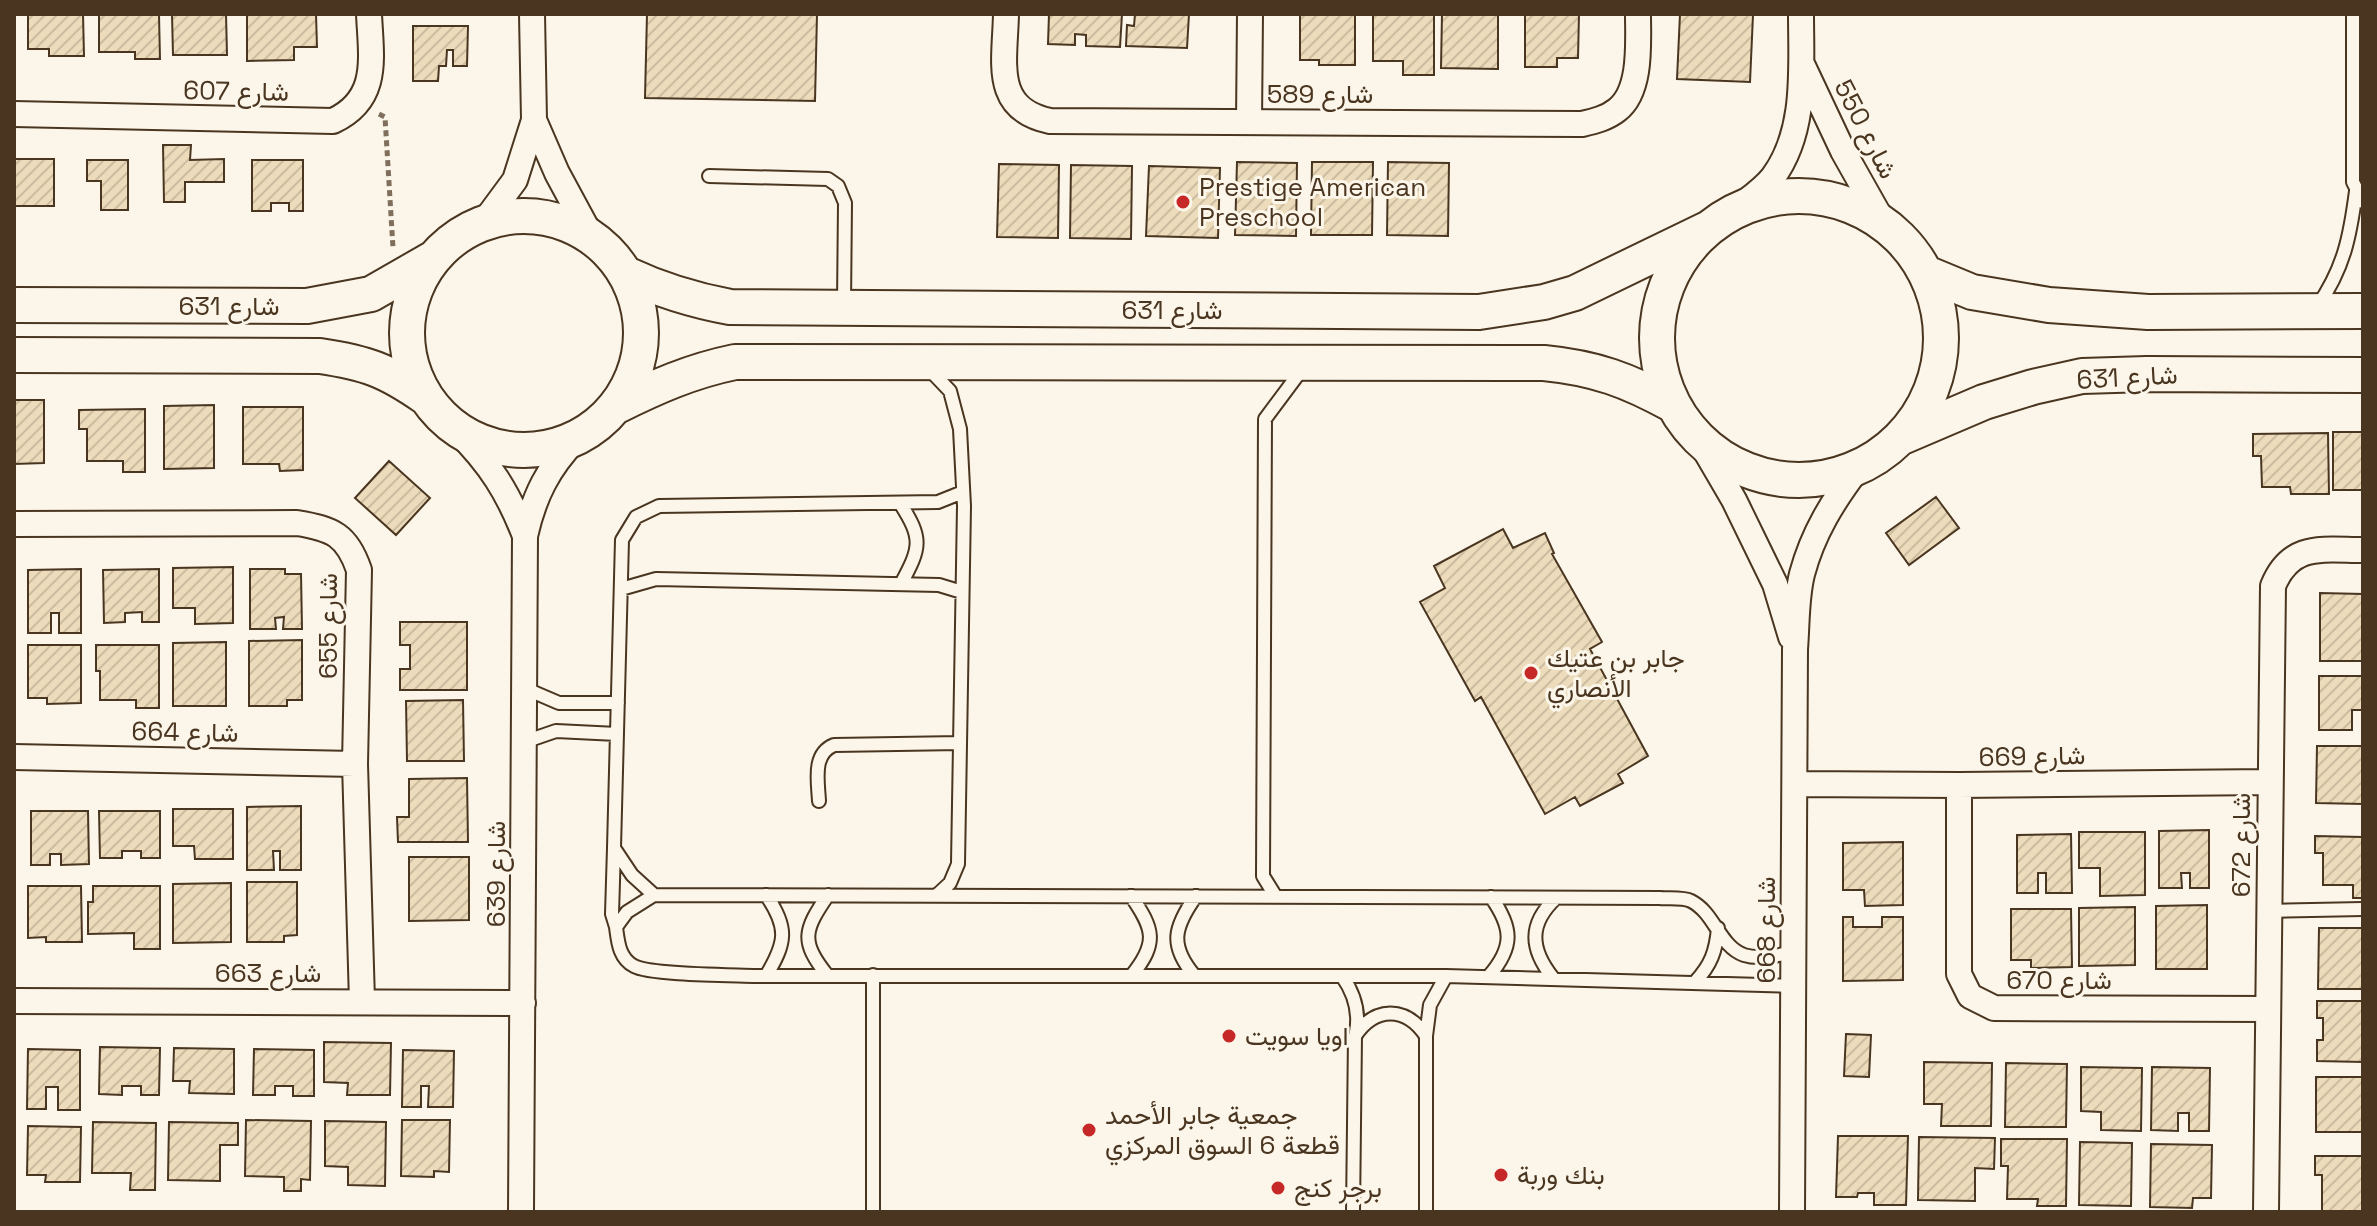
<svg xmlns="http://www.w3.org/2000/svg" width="2377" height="1226" font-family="'Space Grotesk',Vazirmatn,sans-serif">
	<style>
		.building { fill: url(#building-hatch); stroke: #4a3520; stroke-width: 2 }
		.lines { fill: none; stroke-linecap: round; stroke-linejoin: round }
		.service-casing { stroke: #4a3520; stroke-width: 16 }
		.minor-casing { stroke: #4a3520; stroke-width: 28 }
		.secondary-casing { stroke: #4a3520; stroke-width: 38 }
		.path { stroke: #7f6f5c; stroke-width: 5; stroke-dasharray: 6 4; stroke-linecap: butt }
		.service { stroke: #fbf6e9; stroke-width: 12 }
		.minor { stroke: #fbf6e9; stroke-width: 24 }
		.secondary { stroke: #fbf6e9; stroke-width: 34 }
		.poi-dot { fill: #c62828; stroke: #fbf6e9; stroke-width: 3 }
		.labels { text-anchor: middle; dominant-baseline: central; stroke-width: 6; stroke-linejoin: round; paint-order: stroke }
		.street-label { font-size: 26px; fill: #4a3520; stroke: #fbf6e9 }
		.poi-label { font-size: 26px; fill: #4a3520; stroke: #fbf6e9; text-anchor: start }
	</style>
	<defs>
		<pattern id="building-hatch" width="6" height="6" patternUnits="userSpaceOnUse" patternTransform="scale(2)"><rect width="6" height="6" fill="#ecdcbc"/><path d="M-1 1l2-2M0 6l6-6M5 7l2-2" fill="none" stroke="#ccbda1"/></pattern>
	</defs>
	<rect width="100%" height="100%" fill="#fbf6e9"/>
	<path class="building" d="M28,14H83L84,56H49V49H28Z
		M99,14L159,15L160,59H135V52H99Z
		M172,14H226L227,55H173Z
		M247,14H316L317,47H294V60L247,61Z
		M647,14H817L815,101L645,98Z
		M1049,14H1122L1120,47L1086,46V35L1075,34V45L1048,44Z
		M1135,14H1189L1187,48L1126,46L1127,25L1134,26Z
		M1300,14H1355V65H1319V60H1300Z
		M1373,14H1434V75H1403V61H1373Z
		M1442,14H1498V69L1441,68Z
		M1525,14H1579L1578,58H1557V67H1525Z
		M1680,14L1753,15L1750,82L1677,79Z
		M413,26H468L467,66H453V50H447L446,66H439L438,81H413Z
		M163,145H191L190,160L224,159V182H185V202H164Z
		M14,159H54V206H14Z
		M87,160H128V210H101V181H87Z
		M252,160H303V211H289V203H271V211H252Z
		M1237,162L1297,163L1296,236L1235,235Z
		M1312,162H1373L1372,235H1311Z
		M1388,162L1449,163L1448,236L1387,235Z
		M999,164L1059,165L1058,238L997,237Z
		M1071,165L1132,166L1131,239L1070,238Z
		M1149,166L1220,168L1218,238L1146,236Z
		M14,400H44V463L14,464Z
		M214,405V468L164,469V406Z
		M243,407H303V470L280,471L279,464H243Z
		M145,409V472H123V461H87V429H79V410Z
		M2333,432H2363V490H2333Z
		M2328,433L2329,494H2291L2290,487H2262L2261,456H2253V434Z
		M389,461L430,498L396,535L355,498Z
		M1936,497L1959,528L1909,565L1886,533Z
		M1503,529L1513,548L1545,533L1554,553L1552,554L1602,642L1590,649L1648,756L1618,774L1623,783L1580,806L1575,797L1545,814L1481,697L1475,701L1420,602L1445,588L1434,566Z
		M233,567V623L195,624V608H173V568Z
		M81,569V633H59V613H51V633H28V570Z
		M159,569V622H142V612L125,613V622L104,623L103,570Z
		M250,569H285V574H301L302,629H283L284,617L275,618L276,629H250Z
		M2320,593L2363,594V661H2320Z
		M400,622H467V690H400V669H410V645H400Z
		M302,640V700H287V706H249V641Z
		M226,642V706H173V643Z
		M28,645H81V703L47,704V698H28Z
		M96,645H159V708H136V700H100V671H96Z
		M2319,676H2363V710H2352V730H2319Z
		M463,700L464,761H407L406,701Z
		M2317,746H2363V804L2316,803Z
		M467,778L468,842H398L397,817H409V779Z
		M301,806V870H280V851H273L274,870H247V807Z
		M173,809H233V859H195L194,846H173Z
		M31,811H88L89,864L61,865V854H50V865H31Z
		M99,811H160V858H141V851H122V858H100Z
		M2209,830V888H2190V873H2181L2182,888H2159V831Z
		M2079,832H2145V895L2100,896V868H2079Z
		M2071,834L2072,893H2046V873H2038V893H2017V835Z
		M2315,836L2363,837V898H2353V885H2323V853H2315Z
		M1903,842V905L1865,906L1864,890H1843V843Z
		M409,857H469V920L409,921Z
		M247,882H297V935L284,936V942H247Z
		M231,883V942L173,943V884Z
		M28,886H81L82,942H46V937L28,938Z
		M93,886H160V949H134V933L88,934V902H93Z
		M2207,905V969H2156V906Z
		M2135,907V965L2079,966V908Z
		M2011,909H2071L2072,967L2031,968V960H2011Z
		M1843,917H1853V927H1882V917H1903V980L1843,981Z
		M2319,928H2363V989H2318Z
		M2317,1001H2363V1062L2317,1061V1040H2323V1018H2317Z
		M1846,1034L1871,1035L1869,1077L1844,1076Z
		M324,1042L391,1043L390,1095H347L348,1083L324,1082Z
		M100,1047L160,1048L159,1095H141V1086H122V1095L99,1094Z
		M174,1048L234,1049V1094L189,1093L190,1081H173Z
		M28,1049L80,1050V1110H58V1087H46V1109H27Z
		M254,1049L314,1050V1096H293V1086H275V1095H253Z
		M403,1050L454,1051L453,1107H428L429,1086H421V1107H402Z
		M1924,1062L1992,1063L1991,1126H1941L1942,1104H1924Z
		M2006,1063L2067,1064L2066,1127H2005Z
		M2081,1067L2142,1068L2141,1131L2101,1130V1112L2081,1111Z
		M2152,1067L2210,1068L2209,1131H2189V1113H2178V1131L2151,1130Z
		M2316,1077H2363V1132H2316Z
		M246,1120L311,1121L310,1180L301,1179V1191H284V1177L245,1176Z
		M402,1120H450L449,1172L434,1171V1177L401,1176Z
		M325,1121L386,1122L385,1186L348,1185V1167L325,1166Z
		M93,1122L156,1123L155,1190H130L131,1173H92Z
		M169,1122L238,1123V1145H220V1181L168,1180Z
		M28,1126L81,1127L80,1182H45L46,1175H27Z
		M1838,1136H1908L1906,1205H1874V1193H1858L1857,1197H1836Z
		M1919,1137L1995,1138L1994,1169L1975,1168V1201L1918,1200Z
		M2001,1139H2067L2066,1206H2037L2038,1199H2007L2008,1166H2001Z
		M2080,1142L2132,1143L2131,1206L2079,1205Z
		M2151,1144L2212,1145L2211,1198H2193L2192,1208L2150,1207Z
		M2315,1156H2363V1212H2322V1175H2315Z"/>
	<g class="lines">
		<g class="service-casing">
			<path id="service" d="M2353,14V182L2363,202
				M709,176L828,179L838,186L845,203L844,304
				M2317,307C2344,268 2350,237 2356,191
				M928,368L950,391L960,429L964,506L958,864L950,883L936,896
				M900,503C923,539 921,547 901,584
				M621,589L656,579L939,585L962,592
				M524,688L559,703H618
				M524,742L556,731L617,734
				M819,801C818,781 812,754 834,745L960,743
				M614,848L632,875L654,895
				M1131,896C1154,929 1158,943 1132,975
				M1276,897L1263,876L1265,419L1303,368
				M2268,911L2363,909
				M616,927L612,914L614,848L622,540L636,517L659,506L938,502L963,492
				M827,975C800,941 804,930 828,895
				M1194,975C1169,945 1174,927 1196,896
				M766,976C786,943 789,928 766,895
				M1342,976C1354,993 1360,1011 1356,1032
				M1489,976C1514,947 1513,928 1491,897
				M1553,978C1530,949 1528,924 1556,898
				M1695,982C1711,965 1716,951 1718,928
				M1794,986L1446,976H756C733,975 650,975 634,966C619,958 618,942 616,927L627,912L654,895L1660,898C1669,899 1683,897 1691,901C1715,913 1719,946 1744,955C1759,960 1779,955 1794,952
				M1426,1036L1430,1005L1446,976
				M873,1212V975
				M1353,1212L1355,1036C1375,1006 1406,1006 1426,1036V1212"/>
		</g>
		<g class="minor-casing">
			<path id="minor" d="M1006,14C1005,62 992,109 1050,121L1582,124C1595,121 1607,118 1617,110C1642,91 1638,42 1638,14
				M1802,64L1843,151L1883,222
				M14,114L333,121C380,99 371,58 369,14
				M534,120L557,173L591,236
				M1249,122L1250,14
				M1735,210C1747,200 1763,190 1773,177C1807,131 1801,68 1801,14
				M484,222L515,180L534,120L532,14
				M457,431C490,464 508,492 525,536
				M1699,440L1734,500L1775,584L1791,637
				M14,524L297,523C333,529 347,535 359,570L355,764L362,1001
				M14,757L355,764
				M1795,784L1959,785L2269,782
				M1959,785V974L1970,996L1994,1008L2268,1009
				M14,1001L523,1003
				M521,1212L525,536C534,496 548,468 576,439
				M1792,1212L1795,649C1797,625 1796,598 1802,574C1813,533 1833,501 1858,468
				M2266,1212L2273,586C2291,542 2323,550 2363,550"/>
		</g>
		<g class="secondary-casing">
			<path id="secondary" d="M1657 338a142 142 0 1 1 284 0a142 142 0 1 1-284 0Z
				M407 333a117 117 0 1 1 234 0a117 117 0 1 1-234 0Z
				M1926,273L1972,292L2049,305L2148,312L2363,311
				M626,274C660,290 692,300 730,307L1479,312L1544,302L1575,293L1707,229
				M14,305L307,306L371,294L432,259
				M14,355L320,356C367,363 386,370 425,397
				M615,407C655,387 691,371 735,362L1544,363C1595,368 1628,380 1673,405
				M1902,437L1984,402L2033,387L2082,376L2147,374L2363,375"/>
		</g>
		<path class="path" d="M379,114L385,117L393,248"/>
		<use href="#service" class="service"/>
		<use href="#minor" class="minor"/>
		<use href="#secondary" class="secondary"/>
	</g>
	<g class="poi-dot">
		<circle cx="1183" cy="202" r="8"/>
		<circle cx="1531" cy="673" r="8"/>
		<circle cx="1229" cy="1036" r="8"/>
		<circle cx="1089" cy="1130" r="8"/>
		<circle cx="1501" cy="1175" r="8"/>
		<circle cx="1278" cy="1188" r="8"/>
	</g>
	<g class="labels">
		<g class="street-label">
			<text transform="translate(236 91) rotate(1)">شارع 607</text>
			<text x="1320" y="94">شارع 589</text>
			<text transform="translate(1866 129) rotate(63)">شارع 550</text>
			<text x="229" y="306">شارع 631</text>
			<text x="1172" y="310">شارع 631</text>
			<text transform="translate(2127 377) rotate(-3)">شارع 631</text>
			<text transform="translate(328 626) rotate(-90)">شارع 655</text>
			<text transform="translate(185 732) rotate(1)">شارع 664</text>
			<text transform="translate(2032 756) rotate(-1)">شارع 669</text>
			<text transform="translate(2241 845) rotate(-90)">شارع 672</text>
			<text transform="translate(496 874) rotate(-90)">شارع 639</text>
			<text transform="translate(1766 930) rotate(-90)">شارع 668</text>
			<text x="268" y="973">شارع 663</text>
			<text x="2059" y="980">شارع 670</text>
		</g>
		<g class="poi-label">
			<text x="1199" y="187">Prestige American<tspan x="1199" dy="30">Preschool</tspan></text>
			<text x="1547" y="658">جابر بن عتيك<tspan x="1547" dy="30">الأنصاري</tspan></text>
			<text x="1245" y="1036">اويا سويت</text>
			<text x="1105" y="1115">جمعية جابر الأحمد<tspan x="1105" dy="30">قطعة 6 السوق المركزي</tspan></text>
			<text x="1517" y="1175">بنك وربة</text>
			<text x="1294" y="1188">برجر كنج</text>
		</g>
	</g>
	<rect width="2377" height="1226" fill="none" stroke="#4a3520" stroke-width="32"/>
</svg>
